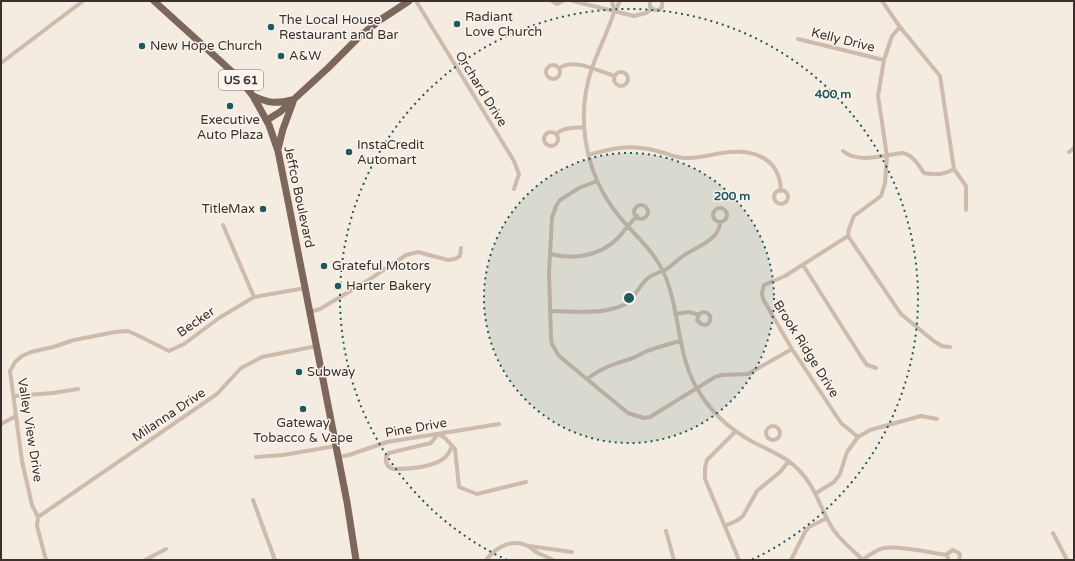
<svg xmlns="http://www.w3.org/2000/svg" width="1075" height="561" font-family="'Varela Round',sans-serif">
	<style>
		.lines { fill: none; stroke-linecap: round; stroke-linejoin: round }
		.street { stroke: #cdbbac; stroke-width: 4 }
		.primary { stroke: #7d675c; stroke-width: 7 }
		.ring { fill: none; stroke: #1f5a5e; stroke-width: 2; stroke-dasharray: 2 4 }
		.poi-dot { fill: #1f5a5e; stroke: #fbf5ee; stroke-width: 1.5 }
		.labels { text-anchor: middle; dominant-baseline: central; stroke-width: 3; stroke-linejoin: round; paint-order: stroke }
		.shield { fill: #fbf5ee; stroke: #756b66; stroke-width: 1 }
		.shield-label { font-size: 12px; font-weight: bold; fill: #3b302b }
		.poi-label { font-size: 13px; fill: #3b302b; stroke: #fbf5ee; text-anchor: start }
		.street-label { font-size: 13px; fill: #3b302b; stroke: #fbf5ee }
		.centre { fill: #1f5a5e; stroke: #fbf5ee; stroke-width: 2 }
		.ring-label { font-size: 12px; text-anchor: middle; font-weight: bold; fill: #1f5a5e; stroke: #fbf5ee; stroke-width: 3; stroke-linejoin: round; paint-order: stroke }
	</style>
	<rect width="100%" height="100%" fill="#f4ebe1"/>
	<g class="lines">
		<path class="street" d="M416,1L514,161L519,174L514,189
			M552,1L557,4L563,1
			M573,1L634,16L646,13L652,9
			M612,1L613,6L615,9
			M620,1L617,7L615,9C609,30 599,48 592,68C576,114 584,167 612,207C628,230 650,245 663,271C680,307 676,349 695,385C708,409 729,429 753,442C769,450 786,457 798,469C815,486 820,507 831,526C839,540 852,549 863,560
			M650,1V7L655,10H659L662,7V1
			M882,1L900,27L940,76L954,169L966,186V210
			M798,39L884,60
			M1,63L83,1
			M546 72a7 7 0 1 1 14 0a7 7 0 1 1-14 0Z
			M559,68C576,58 597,71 615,76
			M614 79a7 7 0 1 1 14 0a7 7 0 1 1-14 0Z
			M544 139a7 7 0 1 1 14 0a7 7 0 1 1-14 0Z
			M556,134C564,127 574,128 584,127
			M843,151C858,164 884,155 902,153C912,154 918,164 924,173C936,175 943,175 954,169
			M1069,152L1074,148
			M588,155C614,148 630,144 657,151C666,153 674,157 683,158C697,159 709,155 722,153C752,148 780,157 781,191
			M597,181L579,188L560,200L556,206L552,218L549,273L551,337L552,344L559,356L628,413L644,418L650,417L715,377L722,375L748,374L792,349
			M774 197a7 7 0 1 1 14 0a7 7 0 1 1-14 0Z
			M634 212a7 7 0 1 1 14 0a7 7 0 1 1-14 0Z
			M713 215a7 7 0 1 1 14 0a7 7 0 1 1-14 0Z
			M223,225L254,297
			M848,236L901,314L935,342L942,346L950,347
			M550,254C574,260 600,256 618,238C624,231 630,223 637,216
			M803,265L860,355L867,365L876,368
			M550,311C567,311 596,314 611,309C616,308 622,306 626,304C634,298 639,286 648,278C653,274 661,272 667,269C674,264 679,258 686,254C699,246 720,239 720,222
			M310,312L320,309L367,281L406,255L418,252L448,260L455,259L460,256L461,248
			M675,314L689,312L699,315C702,311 707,311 710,316C711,320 710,323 706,325L701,324L697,320L699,315
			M587,379C602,367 615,364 633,358C638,356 642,353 647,351C658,347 669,344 680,341
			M14,396L53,393L78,389
			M1,424L16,416
			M766 433a7 7 0 1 1 14 0a7 7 0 1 1-14 0Z
			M736,431L707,460L705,468V479L739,560
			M858,437L841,423L792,349L763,299L762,293L764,285L785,276L848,236L849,229L854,216L881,196L885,183L887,156L878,96L884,60L892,36L900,27
			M452,446C450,451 448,456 443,459C430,468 408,469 393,469C386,467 383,458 389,453L431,443L438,434L445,438L455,449L459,487L477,494L526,482
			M256,457L283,455L336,446
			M338,457L349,455L387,442L499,424
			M816,493L834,482L840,474L847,452L858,437L870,430L921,416L937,419
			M253,500L275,560
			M38,517L32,505L22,461L10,371L15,362L22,356L31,352L53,347L74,340L115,332L128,331L139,336L169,351L184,344L219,318L254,297L305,288
			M38,517L217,394L241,368L262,357L317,346
			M38,517L37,526L46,560
			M725,526L738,520L743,516L757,491L780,472L789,461
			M666,531L674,560
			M1053,533L1067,560
			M529,546L572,552
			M145,560L166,549
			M486,560C496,547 512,538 528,546C531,547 533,550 536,552C541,555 548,557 553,560
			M791,560L805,532L809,527L827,518
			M862,560C869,556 876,549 884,548C900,545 930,553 947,555
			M948,560L947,554L953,550L959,553L960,556L959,560"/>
		<path class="primary" d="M154,1L239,78L253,96L269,125L278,151L289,206L347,502L356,560
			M253,96C268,103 275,104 292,100
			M267,120L280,112L328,68L359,37L380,20L409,1
			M278,149L283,129L293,102"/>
	</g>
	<circle cx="629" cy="298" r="145" fill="#1f5a5e" fill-opacity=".12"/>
	<g class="ring">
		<circle cx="629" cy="298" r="145"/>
		<path d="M507 560A289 289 0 1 1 751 560"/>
	</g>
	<g class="poi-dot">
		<circle cx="457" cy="24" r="4"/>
		<circle cx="271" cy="27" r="4"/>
		<circle cx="142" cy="46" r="4"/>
		<circle cx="281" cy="56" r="4"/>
		<circle cx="230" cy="106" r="4"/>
		<circle cx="349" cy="152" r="4"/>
		<circle cx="263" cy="209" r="4"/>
		<circle cx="324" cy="266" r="4"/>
		<circle cx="338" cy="286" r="4"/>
		<circle cx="299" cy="372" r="4"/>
		<circle cx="303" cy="409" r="4"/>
	</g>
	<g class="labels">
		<rect class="shield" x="219" y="70" width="44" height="20" rx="3"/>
		<g class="shield-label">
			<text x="241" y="80">US 61</text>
		</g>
		<g class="poi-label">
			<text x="465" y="17">Radiant<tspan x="465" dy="15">Love Church</tspan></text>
			<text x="279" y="20">The Local House<tspan x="279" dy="15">Restaurant and Bar</tspan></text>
			<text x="150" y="46">New Hope Church</text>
			<text x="289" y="56">A&amp;W</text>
			<text x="230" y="120" text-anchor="middle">Executive<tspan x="230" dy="15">Auto Plaza</tspan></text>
			<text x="357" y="145">InstaCredit<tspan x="357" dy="15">Automart</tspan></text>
			<text x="255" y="209" text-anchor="end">TitleMax</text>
			<text x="332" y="266">Grateful Motors</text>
			<text x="346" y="286">Harter Bakery</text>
			<text x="307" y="372">Subway</text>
			<text x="303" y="423" text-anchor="middle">Gateway<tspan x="303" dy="15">Tobacco &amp; Vape</tspan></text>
		</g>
		<g class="street-label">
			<text transform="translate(843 40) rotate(14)">Kelly Drive</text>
			<text transform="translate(481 89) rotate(58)">Orchard Drive</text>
			<text transform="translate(299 197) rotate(78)">Jeffco Boulevard</text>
			<text transform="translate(196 322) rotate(-35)">Becker</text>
			<text transform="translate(806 349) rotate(58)">Brook Ridge Drive</text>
			<text transform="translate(169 415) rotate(-34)">Milanna Drive</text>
			<text transform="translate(416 428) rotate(-10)">Pine Drive</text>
			<text transform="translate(30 430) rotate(81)">Valley View Drive</text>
		</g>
	</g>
	<circle cx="629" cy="298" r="6" class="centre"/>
	<g class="ring-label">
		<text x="833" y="98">400 m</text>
		<text x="732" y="200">200 m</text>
	</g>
	<rect width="1075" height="561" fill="none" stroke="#3b302b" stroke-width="4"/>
</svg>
